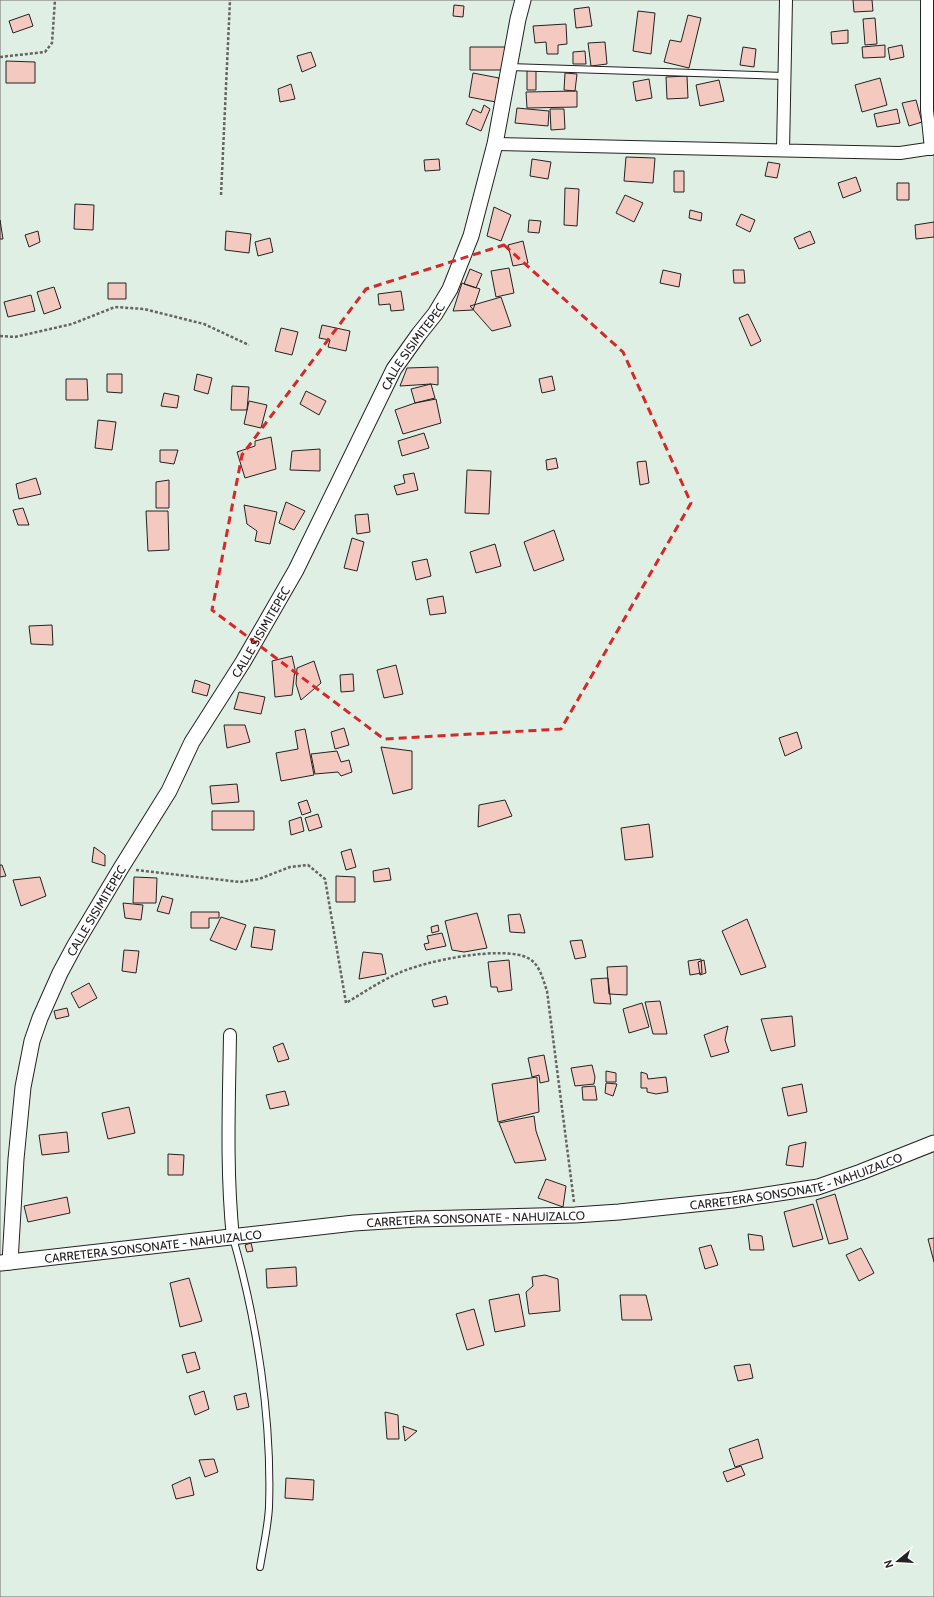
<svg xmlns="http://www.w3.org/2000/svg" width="934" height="1597" font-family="Cabin,sans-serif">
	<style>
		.green { fill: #e0efe3; stroke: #6f6f6f }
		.building { fill: #f3c9c0; stroke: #222 }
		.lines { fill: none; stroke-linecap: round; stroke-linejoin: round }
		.service-casing { stroke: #222; stroke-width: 8 }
		.minor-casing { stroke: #222; stroke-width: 14 }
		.tertiary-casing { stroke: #222; stroke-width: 17 }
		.path { stroke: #646464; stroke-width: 2.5; stroke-dasharray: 3 2; stroke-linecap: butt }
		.service { stroke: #fff; stroke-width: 6 }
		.minor { stroke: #fff; stroke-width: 12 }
		.tertiary { stroke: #fff; stroke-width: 15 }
		.marked { fill: none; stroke: #d62828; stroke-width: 3; stroke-dasharray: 8 5; stroke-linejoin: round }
		.labels { text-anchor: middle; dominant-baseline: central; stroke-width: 3; stroke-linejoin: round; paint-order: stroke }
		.street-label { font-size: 12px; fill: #222; stroke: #fff }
	</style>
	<rect width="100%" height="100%" fill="#fff"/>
	<path class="green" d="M0,0H934V1597H0Z"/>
	<path class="building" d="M853,0H872L873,11L854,12Z
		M454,5L464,6L463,17L453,16Z
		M589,7L592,26L576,28L574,9Z
		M638,11L655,13L651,54L633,51Z
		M29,14L33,26L13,33L9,21Z
		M688,15L701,18L689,68L664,62L670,40L681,42Z
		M875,18L877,44L865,45L863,19Z
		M566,24L567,44L558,45V54H547L546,42L535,43L533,26Z
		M848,30V43L832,44L831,32Z
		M605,42L607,64L591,66L588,43Z
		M885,45V57L863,58L862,47Z
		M902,45L904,57L890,60L888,48Z
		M470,47H505V70H470Z
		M743,47L756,49L754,67L740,65Z
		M585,51L586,64H573V52Z
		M311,52L316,66L302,72L297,56Z
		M6,61L35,62V83H6Z
		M527,70H536V90H527Z
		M473,73L499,78L496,102L469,97Z
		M565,73L577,74L575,91L564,90Z
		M687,76L688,98L667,99L666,77Z
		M880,78L887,105L862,112L855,85Z
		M649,79L652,98L636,101L633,82Z
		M719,80L724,101L700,106L696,85Z
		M291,84L295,99L280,102L278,89Z
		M577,91V107L527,108L526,92Z
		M916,100L922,122L909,126L902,103Z
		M484,105L490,109L481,131L466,124L473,109L481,113Z
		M517,108L549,111L548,126L515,123Z
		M550,109H564L565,129L551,130Z
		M897,109L900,123L877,127L874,114Z
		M626,157L655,158L653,183L624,181Z
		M439,159L440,170L425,171L424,160Z
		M532,159L551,162L548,179L530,176Z
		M768,162L780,164L777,178L765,176Z
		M674,171H684V192H674Z
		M856,177L861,191L843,198L838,183Z
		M897,183H909V200H897Z
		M565,188L579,189L577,226L564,225Z
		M625,195L643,203L634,222L616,213Z
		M75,204L94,205L93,230L74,229Z
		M494,207L511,215L501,241L487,236Z
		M690,210L702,213L701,221L689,218Z
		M741,214L755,220L750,232L736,225Z
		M0,220L3,239H0Z
		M529,220L541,221L539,233L528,232Z
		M934,222V237L916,239L915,225Z
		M38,231L40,242L29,247L25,235Z
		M226,231L251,234L249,253L225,250Z
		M810,231L815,243L799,249L794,238Z
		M270,238L273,252L258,256L255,242Z
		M523,241L528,263L513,266L508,245Z
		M509,268L514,293L496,297L491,271Z
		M470,269L482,274L476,288L464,284Z
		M663,270L681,274L679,287L660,283Z
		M733,270H744L745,283H734Z
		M108,283H126V299H108Z
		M462,283L480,289L473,310L453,311Z
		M54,287L61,308L44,314L37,292Z
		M401,291L404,310L391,311L390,304L379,305L378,294Z
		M31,295L35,311L8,317L4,302Z
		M501,297L511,326L492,331L470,306Z
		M748,314L761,341L751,346L739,318Z
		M322,325L350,331L346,351L328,347L330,340L319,338Z
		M281,328L298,332L292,355L275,351Z
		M438,367V385L431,384L400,386L407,368Z
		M107,374H122V393L107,392Z
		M197,374L212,378L208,394L194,390Z
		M552,376L555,390L542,393L539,379Z
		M66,379H87L88,400H66Z
		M431,384L435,398L415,403L411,389Z
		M232,386L249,387L247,410H231Z
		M306,391L326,401L319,415L300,404Z
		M164,393L179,396L177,408L161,406Z
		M436,399L441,423L403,434L395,410L415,403Z
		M249,401L267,405L261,428L244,424Z
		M98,420L116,422L112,450L95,448Z
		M424,433L429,448L402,456L398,441Z
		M271,437L276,469L245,478L237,452L255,446V441Z
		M320,449V471L290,470L292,451Z
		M160,450H178L174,464L160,462Z
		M556,458L558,468L547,470L546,460Z
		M646,461L649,483L640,485L637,462Z
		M467,470L491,471L489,514L465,513Z
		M414,473L418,490L397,495L394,486L405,483L403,475Z
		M36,478L41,494L19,499L16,484Z
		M169,480V508H156V482Z
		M286,502L305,511L294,530L279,523Z
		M244,505L277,512L270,544L255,541L257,531L247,524Z
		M23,508L29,525H18L13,510Z
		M146,511H168L169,550L148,551Z
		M368,514L370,532L357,534L355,515Z
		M554,530L564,560L534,571L524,542Z
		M352,538L364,542L357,571L344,568Z
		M495,544L501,566L476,573L470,552Z
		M427,559L431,576L416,580L412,562Z
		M443,596L446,613L430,615L427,599Z
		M52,625L53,645L31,644L29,626Z
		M292,656L295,669L292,695L275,697L272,661Z
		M314,661L321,683L301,700L296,684L297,668Z
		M396,665L403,694L384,698L377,670Z
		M353,674L354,691L341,692L340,675Z
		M195,680L210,685L207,696L192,692Z
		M239,692L265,697L261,714L234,709Z
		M224,725H245L250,742L227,748Z
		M344,728L349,745L335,749L331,732Z
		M305,729L314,775L281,781L276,753L298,749L295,731Z
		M797,732L802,748L785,756L779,738Z
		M381,747L412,751V789L393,794Z
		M337,751L341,762L349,760L352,772L341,776L338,772L315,774L311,754Z
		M237,784L239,802L212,804L210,786Z
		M307,800L311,812L302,815L298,803Z
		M505,800L512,816L478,827L479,805Z
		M212,811H254V830H212Z
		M318,814L322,827L309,831L305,818Z
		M301,817L304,831L291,835L289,821Z
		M649,824L653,857L625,860L621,828Z
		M94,847L105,855V866L92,862Z
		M351,849L356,867L346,870L341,852Z
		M0,865H2L6,876L0,877Z
		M389,868L391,880L374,882L373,871Z
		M336,876L355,877V902H336Z
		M40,877L46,896L21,906L13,880Z
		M134,877L157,878L156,903H133Z
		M162,896L173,899L169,914L157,911Z
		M123,903L143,905L141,920L125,918Z
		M191,912H219V918H209V928H191Z
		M477,913L487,948L464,952L452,950L445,921Z
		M520,914L525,933L510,932L508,915Z
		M221,917L246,925L236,950L210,940Z
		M747,919L766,967L741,975L722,931Z
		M438,925L439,931L432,933L431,927Z
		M254,927L275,930L272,950L251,947Z
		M442,933L446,946L426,950L424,944L429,943L427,936Z
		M582,940L586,957L575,959L570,941Z
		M124,950L139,951L136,973L122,971Z
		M363,952L382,954L386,974L359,979Z
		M701,959L702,973L690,975L688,961Z
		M509,960L512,990L498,992L497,987H491L488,962Z
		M704,960L706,973L700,975L698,962Z
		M627,966V995L609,994L607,967Z
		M608,978L611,1004L594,1003L591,979Z
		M89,983L97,998L79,1008L71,993Z
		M446,996L448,1004L434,1007L432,1000Z
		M660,1001L667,1034H653L645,1002Z
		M642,1003L649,1027L629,1033L623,1009Z
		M67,1008L69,1016L56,1019L54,1011Z
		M792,1016L795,1046L771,1051L761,1019Z
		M728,1026L725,1040L729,1052L711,1057L704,1035Z
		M283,1043L289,1059L278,1062L273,1047Z
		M544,1055L549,1081L540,1083L539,1075L532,1077L528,1058Z
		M592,1065L595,1077L594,1084L575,1086L571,1068Z
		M606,1071L616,1073V1082H606Z
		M641,1072L647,1074L648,1079L666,1077L668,1092L656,1094L647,1092V1088H641Z
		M537,1077L539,1112L498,1122L492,1084Z
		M606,1083L617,1084L613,1096L605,1093Z
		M802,1084L807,1112L788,1116L782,1088Z
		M595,1086L597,1100H583L582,1087Z
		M285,1091L289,1105L270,1109L266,1095Z
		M129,1107L135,1133L108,1139L102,1113Z
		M534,1116L536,1131L546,1160L515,1163L499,1123Z
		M67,1132L69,1152L42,1155L39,1135Z
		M806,1142L803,1167L786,1165L789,1146Z
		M168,1154L184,1155L183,1175H168Z
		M546,1179L566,1186L563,1207L538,1198Z
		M835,1194L848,1239L829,1244L816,1200Z
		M67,1197L70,1213L28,1222L24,1206Z
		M813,1204L823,1239L793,1247L784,1212Z
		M748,1234L762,1236L764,1250H750Z
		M934,1238V1262L928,1239Z
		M251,1243L253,1251L247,1252L245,1245Z
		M711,1245L718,1265L705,1269L699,1248Z
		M861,1248L874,1273L859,1281L846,1255Z
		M296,1267L297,1286L267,1288L266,1269Z
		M545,1275L558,1279L560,1311L529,1314L526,1292L533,1286L532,1277Z
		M189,1278L202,1321L180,1327L170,1283Z
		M519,1294L525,1326L495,1332L489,1300Z
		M620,1295H646L652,1320H622Z
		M474,1309L484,1345L467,1350L456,1314Z
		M195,1352L200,1369L187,1373L182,1355Z
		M750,1364L753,1378L738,1381L734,1366Z
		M204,1391L209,1409L195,1415L189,1396Z
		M246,1393L249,1407L237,1410L234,1396Z
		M385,1412L398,1415L399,1439H387Z
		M403,1426L417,1431L405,1441Z
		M758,1439L763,1458L735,1467L729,1449Z
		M214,1459L218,1472L205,1477L199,1460Z
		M741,1466L745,1475L727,1482L723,1472Z
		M190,1477L194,1495L176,1499L172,1485Z
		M286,1478L314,1480L313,1500L285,1498Z"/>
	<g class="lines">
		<g class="service-casing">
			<path id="service" d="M509,67L784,76
				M233,1238C257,1321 272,1420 269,1507C268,1527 263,1548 260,1567"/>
		</g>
		<g class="minor-casing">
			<path id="minor" d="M927,0V110L931,149
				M495,144L900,153L934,148
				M783,150L786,0
				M230,1035C229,1102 226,1170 233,1238"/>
		</g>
		<g class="tertiary-casing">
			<g id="tertiary">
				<path id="s1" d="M10,1262L16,1159L23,1087L32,1041L40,1018L60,973L75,945L121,868L169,791L192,742L243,662L296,570L394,369L419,334L435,314L450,289L471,236L495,144L518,19L523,0"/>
				<path id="s2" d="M1,1263L354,1223L417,1219L575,1215L619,1212L733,1200L818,1187L861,1172L934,1143"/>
			</g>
		</g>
		<path class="path" d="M0,57L45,52L52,43L55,0
			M221,195L230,0
			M0,336L15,337L72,324L115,307L144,309L204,324L249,345
			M136,870L240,882L259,879L290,867L308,865L325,879L346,1003C363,993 380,981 399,973C424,961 503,945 528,958C540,964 543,980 547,991L574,1202"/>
		<use href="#service" class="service"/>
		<use href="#minor" class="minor"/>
		<use href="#tertiary" class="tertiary"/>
	</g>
	<path class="marked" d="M504,245L623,352L691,503L561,729L384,739L212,610L242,455L366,289Z"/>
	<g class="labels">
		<g class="street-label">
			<text stroke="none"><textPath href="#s1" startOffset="1016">CALLE SISIMITEPEC</textPath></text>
			<text stroke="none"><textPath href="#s1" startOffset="692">CALLE SISIMITEPEC</textPath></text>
			<text stroke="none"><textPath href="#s1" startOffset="368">CALLE SISIMITEPEC</textPath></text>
			<text stroke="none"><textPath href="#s2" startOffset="801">CARRETERA SONSONATE - NAHUIZALCO</textPath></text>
			<text stroke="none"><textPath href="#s2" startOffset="477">CARRETERA SONSONATE - NAHUIZALCO</textPath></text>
			<text stroke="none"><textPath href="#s2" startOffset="153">CARRETERA SONSONATE - NAHUIZALCO</textPath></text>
		</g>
	</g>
	<g transform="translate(898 1561) rotate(252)" stroke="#ffffff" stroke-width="3" paint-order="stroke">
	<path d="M0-3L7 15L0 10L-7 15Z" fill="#222222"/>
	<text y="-6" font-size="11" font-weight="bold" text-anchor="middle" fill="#222222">N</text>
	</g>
</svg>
